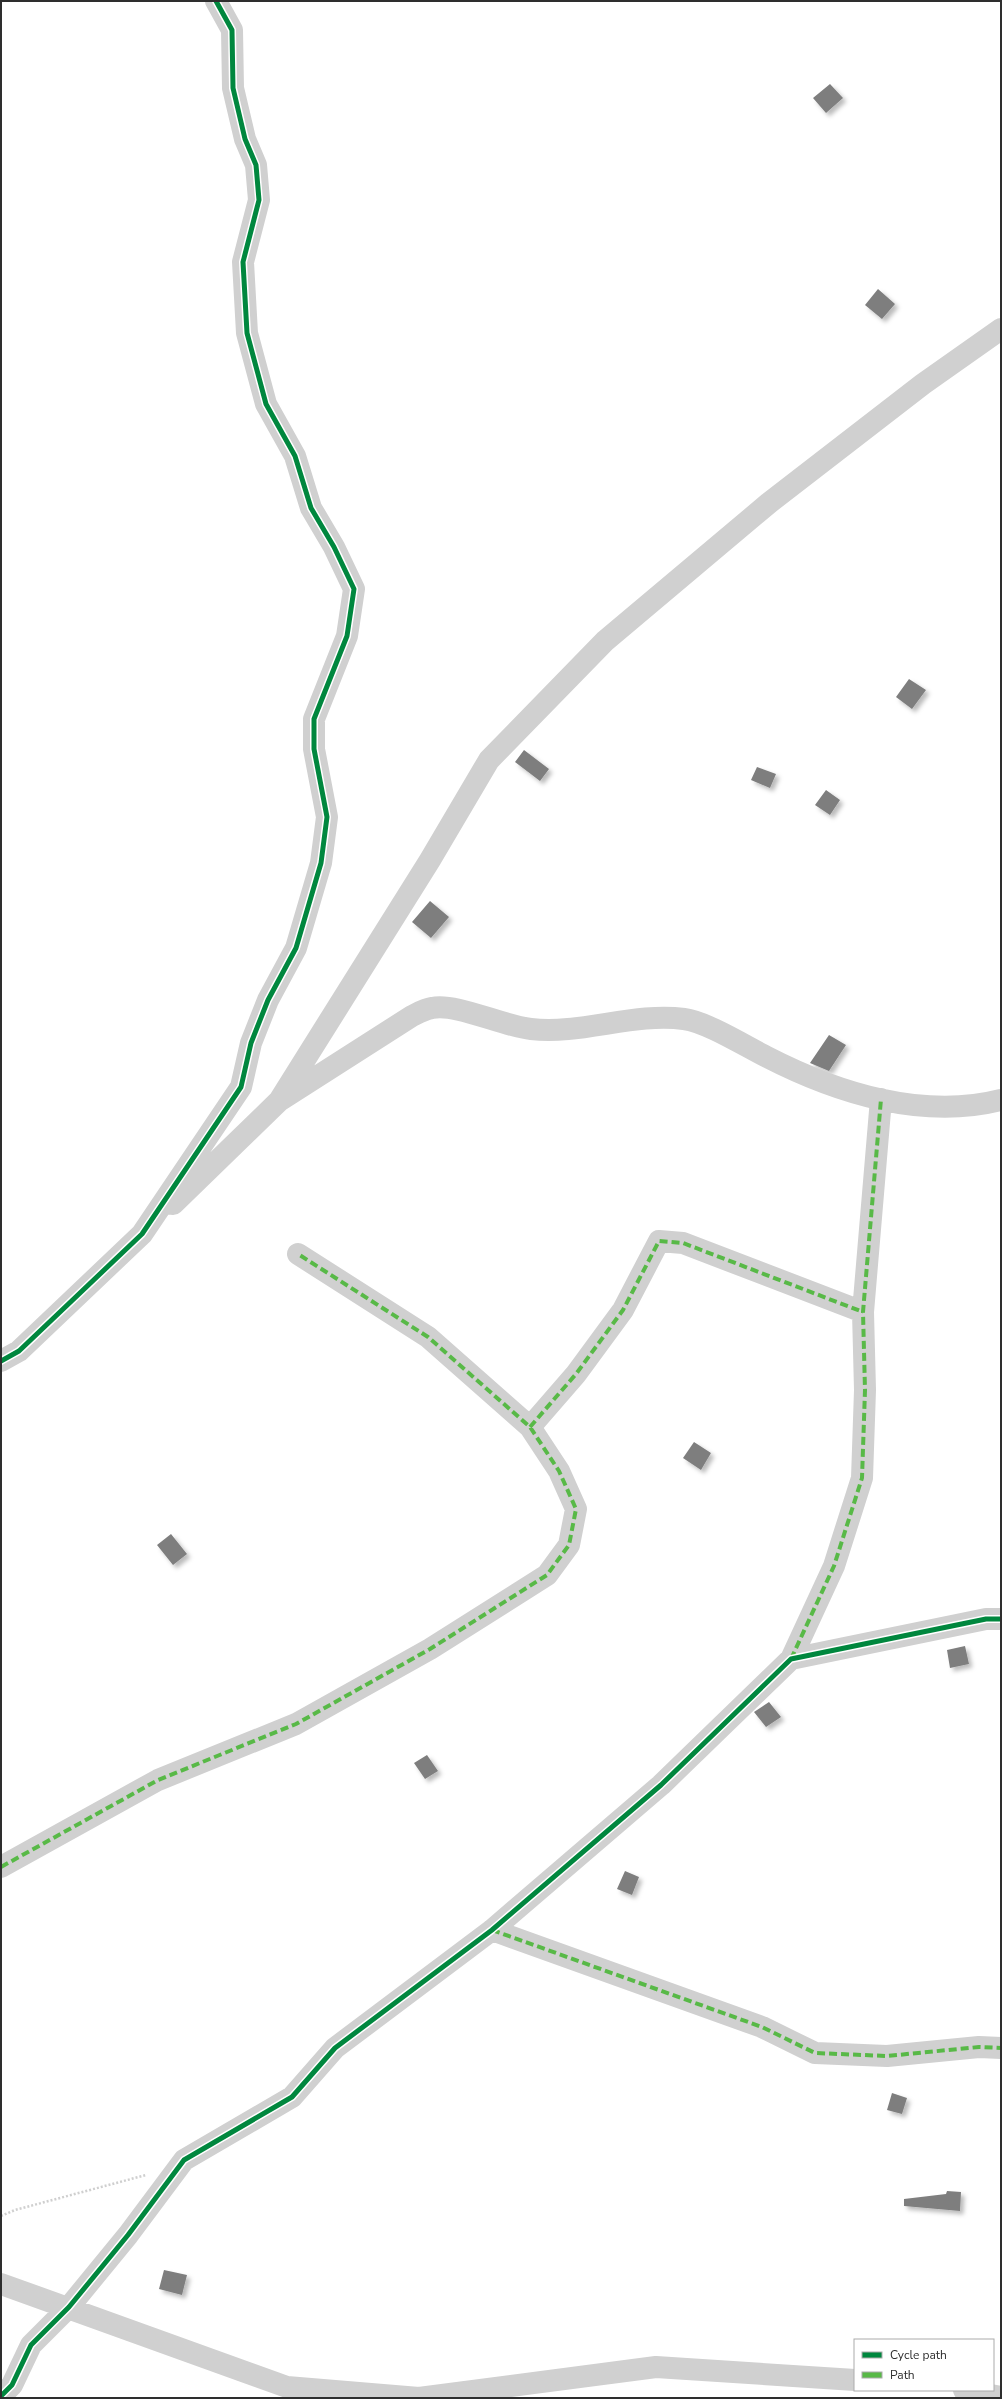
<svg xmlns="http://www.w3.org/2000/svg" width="1002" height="2399" font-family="'Nunito Sans',sans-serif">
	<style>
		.building { fill: #7e7e7e; filter: url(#shadow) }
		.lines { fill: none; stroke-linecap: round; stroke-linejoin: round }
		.path { stroke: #cfcfcf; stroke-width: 2.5; stroke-dasharray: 2 2; stroke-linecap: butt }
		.minor { stroke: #d0d0d0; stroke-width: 22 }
		.quiet { stroke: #58b947; stroke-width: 4; stroke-dasharray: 8 4; stroke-linecap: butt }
		.cycleway-casing { stroke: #fff; stroke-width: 8 }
		.cycleway { stroke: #00873e; stroke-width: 5 }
	</style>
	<defs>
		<filter id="shadow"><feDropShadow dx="3.5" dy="3.5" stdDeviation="2" flood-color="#0004"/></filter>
	</defs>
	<rect width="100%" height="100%" fill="#fff"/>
	<path class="building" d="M830,84L843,98L826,113L813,98Z
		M878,289L895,304L882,319L865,305Z
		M909,679L926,690L912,709L896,697Z
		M524,750L549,769L540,781L515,762Z
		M757,767L776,774L770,788L751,780Z
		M826,790L840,800L830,815L815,805Z
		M430,901L449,917L431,938L412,922Z
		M829,1035L846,1045L829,1071L810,1063Z
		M694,1442L711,1453L701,1470L683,1458Z
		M171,1534L187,1554L173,1565L157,1545Z
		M965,1646L969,1664L950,1668L947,1650Z
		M769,1702L781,1717L766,1727L754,1712Z
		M427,1755L438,1771L425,1779L414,1763Z
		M625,1871L639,1877L632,1895L617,1889Z
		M892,2093L907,2098L902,2114L887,2110Z
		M947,2191L961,2192L960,2211L904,2206V2199L946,2194Z
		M164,2270L187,2275L182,2295L159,2289Z"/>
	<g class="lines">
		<path class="path" d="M1,2216L15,2210L146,2175"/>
		<path class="minor" d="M279,1101L430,860L489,760L605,641L769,503L923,384L1001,329
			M173,1204L279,1101L412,1016C418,1013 425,1009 432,1008C457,1003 502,1026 531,1029C580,1035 635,1012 684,1019C707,1022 745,1046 767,1057C837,1093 923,1120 1001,1100
			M1,1361L19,1351L142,1234L241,1087L251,1043L268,1000L296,948L321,863L327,817L314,749V719L347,636L354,589L334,547L311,508L295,456L266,404L247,333L243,262L259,200L256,165L245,139L233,88L232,30L216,1
			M530,1427L576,1374L623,1310L659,1241L683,1243L863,1312
			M791,1659L834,1566L862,1478L865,1390L863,1312L881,1099
			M1,1867L158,1780L296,1724L430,1649L547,1575L569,1545L576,1509L559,1471L530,1427L428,1337L298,1254
			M492,1930L762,2027L815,2053L887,2056L979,2047L1001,2048
			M1,2284L287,2387L419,2398L656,2367L855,2380
			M964,2390L1001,2397
			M1,2396L12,2385L31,2345L69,2307L128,2235L184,2160L292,2097L335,2048L492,1930L661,1785L791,1659L986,1619H1001"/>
		<path class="quiet" d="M530,1427L576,1374L623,1310L659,1241L683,1243L863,1312
			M791,1659L834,1566L862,1478L865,1390L863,1312L881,1099
			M1,1867L158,1780L296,1724L430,1649L547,1575L569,1545L576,1509L559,1471L530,1427L428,1337L298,1254
			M492,1930L762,2027L815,2053L887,2056L979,2047L1001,2048"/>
		<g class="cycleway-casing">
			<path id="cycleway" d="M1,1361L19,1351L142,1234L241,1087L251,1043L268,1000L296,948L321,863L327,817L314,749V719L347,636L354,589L334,547L311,508L295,456L266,404L247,333L243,262L259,200L256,165L245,139L233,88L232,30L216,1
				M1,2396L12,2385L31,2345L69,2307L128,2235L184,2160L292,2097L335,2048L492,1930L661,1785L791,1659L986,1619H1001"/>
		</g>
		<use href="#cycleway" class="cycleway"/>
	</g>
	<rect width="1002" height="2399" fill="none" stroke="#2e2e2e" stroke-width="4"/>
	<rect x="854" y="2339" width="140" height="52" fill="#ffffff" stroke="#ababab"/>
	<rect x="862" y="2352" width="20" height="6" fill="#00873e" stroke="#ababab"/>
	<text x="890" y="2359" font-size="12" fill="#2e2e2e">Cycle path</text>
	<rect x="862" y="2372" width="20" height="6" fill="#58b947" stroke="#ababab"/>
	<text x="890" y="2379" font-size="12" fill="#2e2e2e">Path</text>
</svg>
